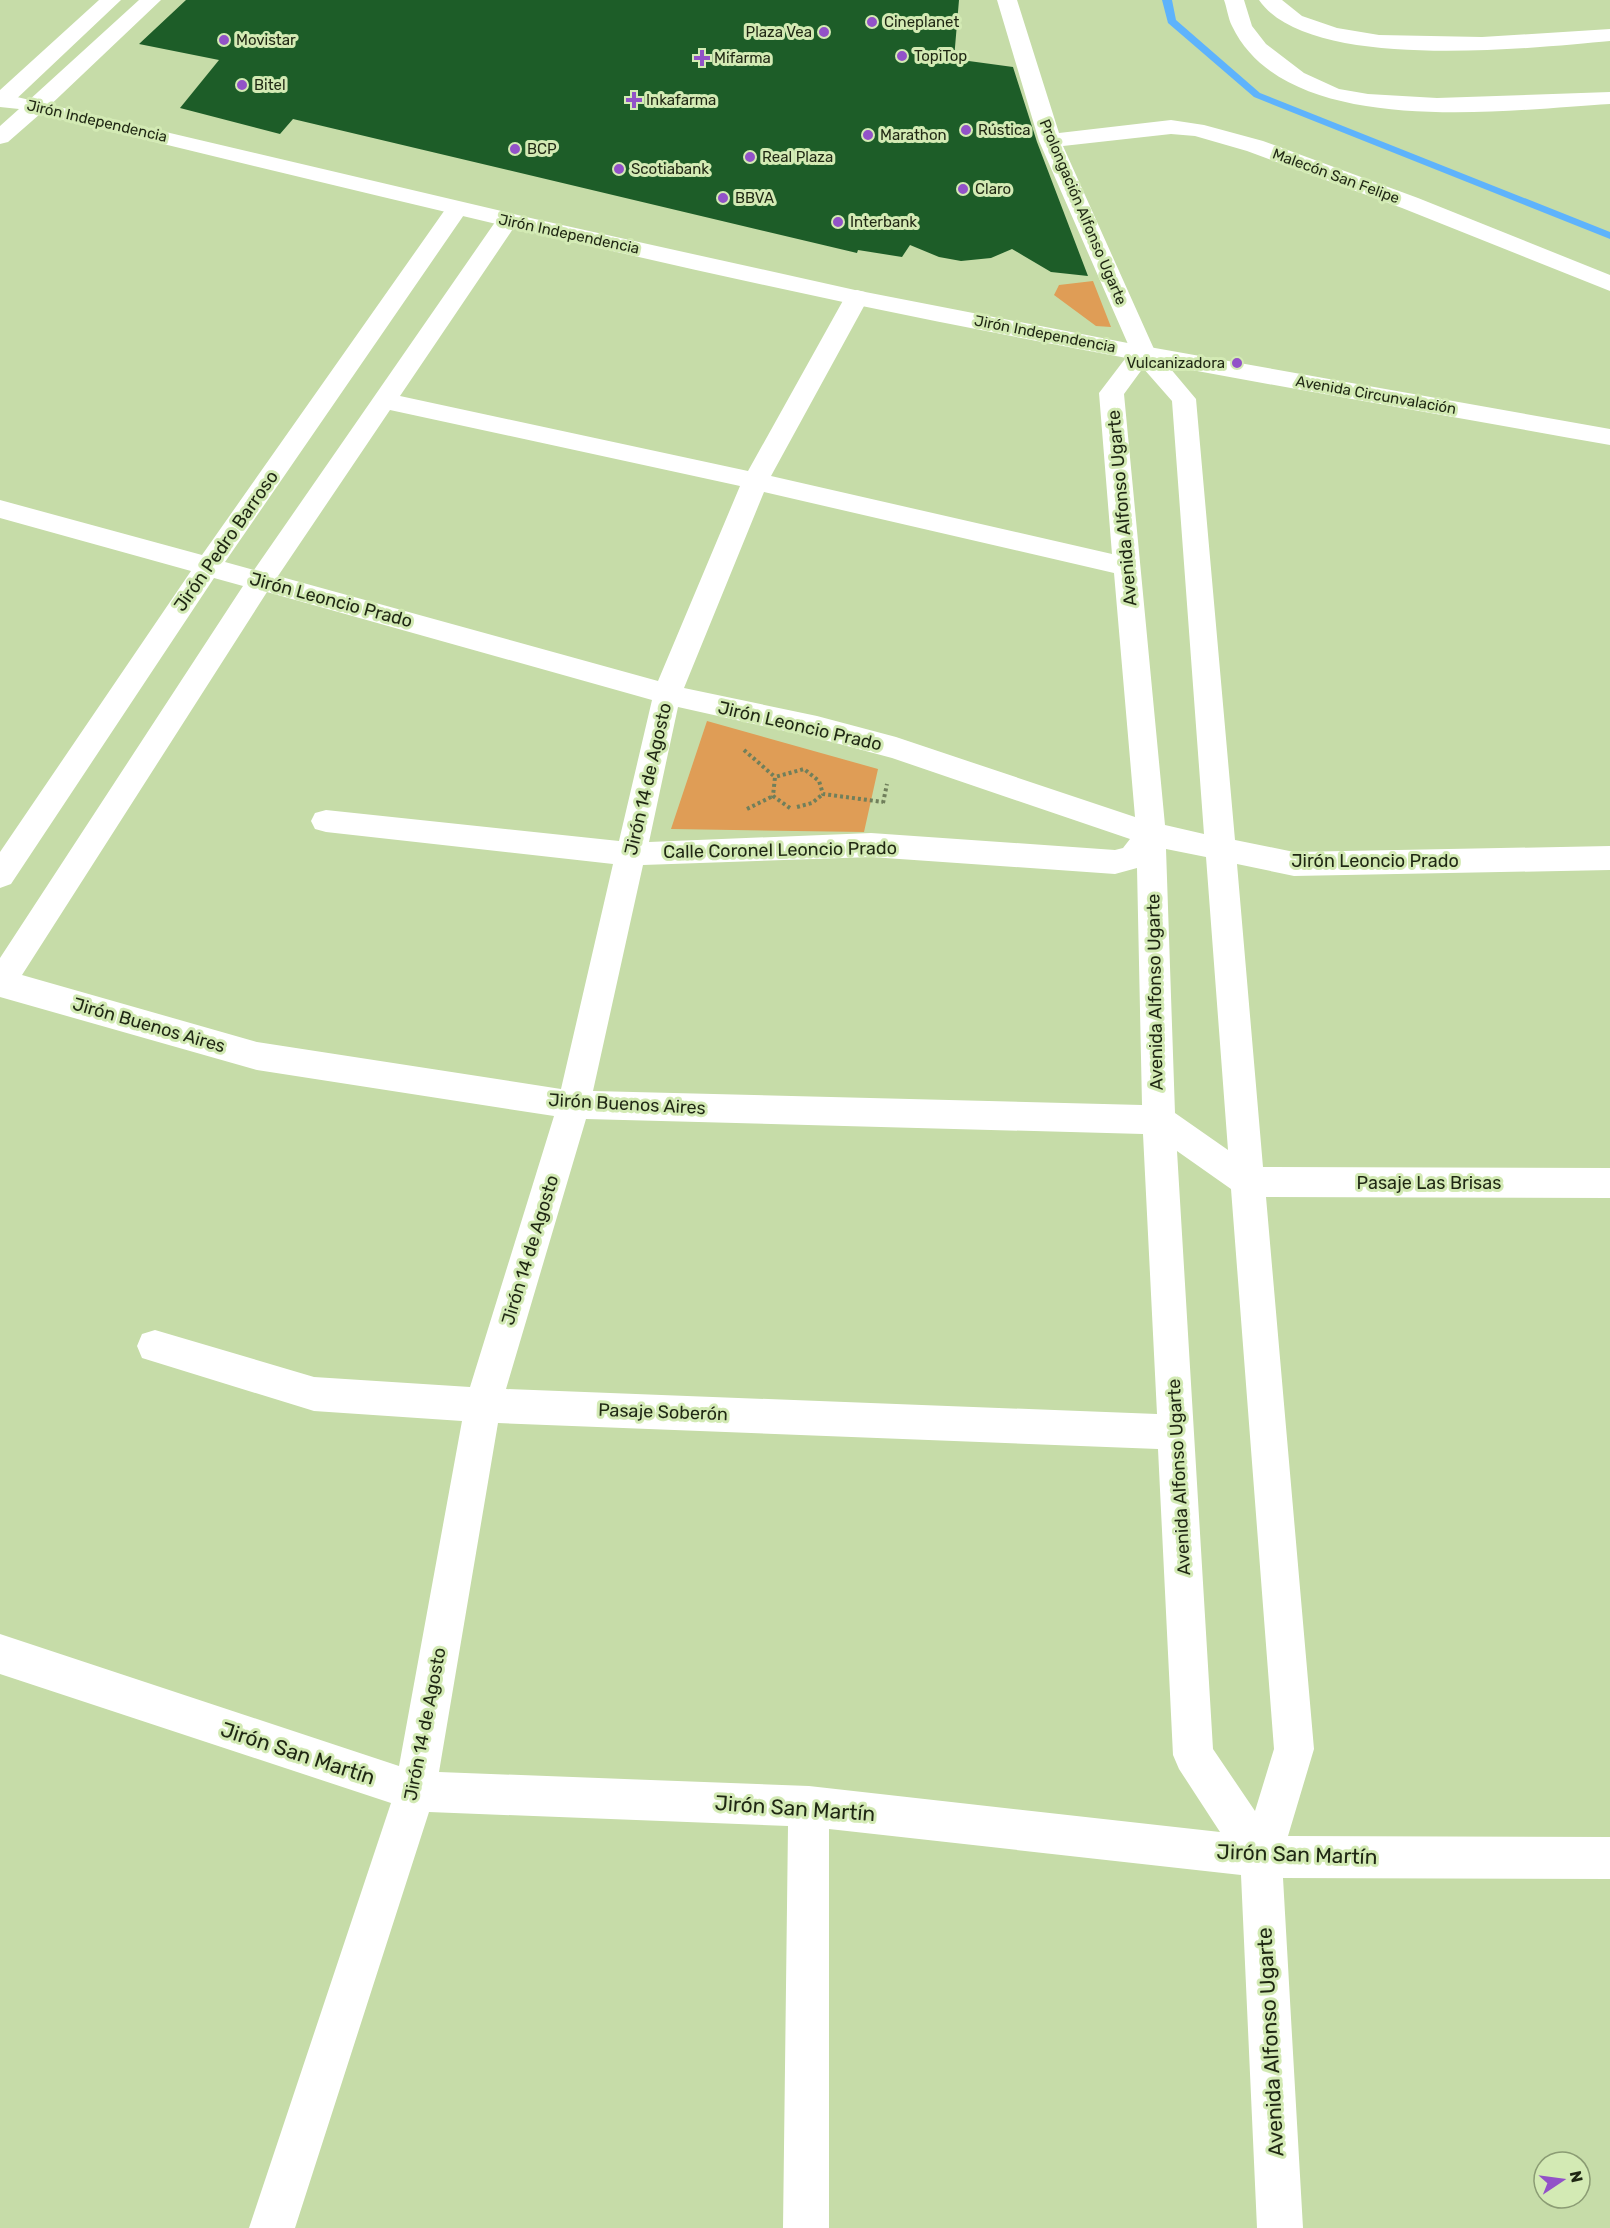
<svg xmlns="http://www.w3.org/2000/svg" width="1610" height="2228" font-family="Rubik,sans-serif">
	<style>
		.green { fill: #df9d56 }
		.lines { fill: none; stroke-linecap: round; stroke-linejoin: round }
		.stream { fill: #5eb3fc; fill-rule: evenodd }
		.building { fill: #1d5d28 }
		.path { stroke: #707f5b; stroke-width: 4; stroke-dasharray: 3 3; stroke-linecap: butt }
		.minor { fill: #fff; fill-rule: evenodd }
		.major { fill: #fff; fill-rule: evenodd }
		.poi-dot { fill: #9252c8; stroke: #d3eab4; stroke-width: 2 }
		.labels { text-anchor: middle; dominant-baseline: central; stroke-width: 6; stroke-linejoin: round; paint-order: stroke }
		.far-poi-label { font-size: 15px; fill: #1f2713; stroke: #d3eab4; text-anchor: start }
		.far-street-label { font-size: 15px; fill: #1f2713; stroke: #d3eab4 }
		.street-label { font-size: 18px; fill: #1f2713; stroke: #d3eab4 }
		.near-street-label { font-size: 21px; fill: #1f2713; stroke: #d3eab4 }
	</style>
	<rect width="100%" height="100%" fill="#c6dca8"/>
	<path class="green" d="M1093,281L1111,327L1096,326L1054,295L1059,285Z
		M707,721L878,769L864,832L671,829Z"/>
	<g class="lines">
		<path class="stream" d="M1162,0H1172L1176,20L1260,93L1610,232V239L1254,97L1168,23Z"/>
	</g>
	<path class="building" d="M186,0H959L954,59L1013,67L1037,142L1088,276L1051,272L1012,249L991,258L961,261L939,257L910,245L902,257L858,250L857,253L293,119L280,134L180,108L219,60L139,44Z"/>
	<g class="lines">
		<path class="path" d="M744,750L775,777
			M883,803L887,784
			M797,807L812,803L823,794
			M790,808L773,796L775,777L804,769L819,781L823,794L883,802
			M747,809L773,796"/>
		<path class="minor" d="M99,0H121L11,104L0,105V90Z
			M139,0H161L43,112H27L24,107L27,102Z
			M997,0H1017L1059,133L1171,120L1204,125L1263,141L1418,198L1610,275V291L1402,208L1247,151L1195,136L1171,134L1063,146L1154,349L1196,399L1235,840L1294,852L1610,846V870L1294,876L1237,864L1263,1167L1610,1168V1198L1266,1197L1314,1749L1288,1836L1610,1837V1879L1283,1878L1303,2228H1257L1241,1875L829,1829V2228H783L788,1826L429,1812L295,2228H249L391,1803L0,1674V1634L399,1766L462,1421L314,1411L155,1362L142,1358L137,1346L142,1334L155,1330L314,1377L470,1387L554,1116L257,1070L0,997V958L243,586L214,578L11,884L0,888V852L191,571L0,518V500L202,555L449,204H465L468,209L225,562L254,570L500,215H516L519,220L400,396L748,471L845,297L849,292L857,290L865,292L869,297L771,476L1112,554L1099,393L1131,351L1039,141ZM1143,368L1172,401L1204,834L1165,825L1124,394ZM390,410L740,486L658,681L278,576ZM764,492L1114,573L1135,817L896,737L817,716L684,688ZM267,592L652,700L619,841L326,810L315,813L311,821L315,829L326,832L613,864L561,1089L257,1042L22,975ZM678,707L817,738L892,758L1130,839L1123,848L1115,850L871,833L649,842ZM1166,849L1206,857L1228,1150L1175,1113ZM871,857L1115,874L1137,868L1142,1105L593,1091L643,865ZM586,1119L1143,1134L1157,1414L506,1389ZM1177,1151L1231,1189L1274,1749L1255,1811L1213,1749ZM498,1423L1158,1449L1173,1755L1179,1769L1220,1832L809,1786L439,1772Z
			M1224,0H1244L1252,26L1266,44L1304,73L1339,89L1368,94L1437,98L1610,92V104C1506,110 1287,141 1232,26C1228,18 1227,8 1224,0Z
			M1259,0H1282L1302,16L1337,28L1379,35L1482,37L1610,29V41C1531,48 1309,73 1259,0Z"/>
		<path class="major" d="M0,93L535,219L855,290L1138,345L1610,429V445C1359,400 1107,357 857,305C583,247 311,180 40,114L8,142L0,144V126L19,109L0,107Z"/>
	</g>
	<g class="poi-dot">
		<circle cx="872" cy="22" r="6"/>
		<circle cx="824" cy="32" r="6"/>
		<circle cx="224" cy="40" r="6"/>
		<circle cx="902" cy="56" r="6"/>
		<path d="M699 49h6v6h6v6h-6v6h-6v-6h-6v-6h6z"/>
		<circle cx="242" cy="85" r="6"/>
		<path d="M631 91h6v6h6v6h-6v6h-6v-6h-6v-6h6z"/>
		<circle cx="966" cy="130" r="6"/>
		<circle cx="868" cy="135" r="6"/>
		<circle cx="515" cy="149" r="6"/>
		<circle cx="750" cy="157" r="6"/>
		<circle cx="619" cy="169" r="6"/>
		<circle cx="963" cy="189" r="6"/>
		<circle cx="723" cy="198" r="6"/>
		<circle cx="838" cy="222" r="6"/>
		<circle cx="1237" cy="363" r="6"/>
	</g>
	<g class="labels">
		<g class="far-poi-label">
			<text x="884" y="22">Cineplanet</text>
			<text x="812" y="32" text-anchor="end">Plaza Vea</text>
			<text x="236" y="40">Movistar</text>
			<text x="914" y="56">TopiTop</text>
			<text x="714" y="58">Mifarma</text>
			<text x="254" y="85">Bitel</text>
			<text x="646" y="100">Inkafarma</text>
			<text x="978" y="130">Rústica</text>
			<text x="880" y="135">Marathon</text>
			<text x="527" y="149">BCP</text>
			<text x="762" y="157">Real Plaza</text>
			<text x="631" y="169">Scotiabank</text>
			<text x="975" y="189">Claro</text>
			<text x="735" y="198">BBVA</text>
			<text x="850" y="222">Interbank</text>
			<text x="1225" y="363" text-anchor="end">Vulcanizadora</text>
		</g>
		<g class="far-street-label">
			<text transform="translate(97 121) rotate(13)">Jirón Independencia</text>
			<text transform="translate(1336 176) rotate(20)">Malecón San Felipe</text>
			<text transform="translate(1083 212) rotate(67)">Prolongación Alfonso Ugarte</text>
			<text transform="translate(569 234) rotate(12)">Jirón Independencia</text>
			<text transform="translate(1045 334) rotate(11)">Jirón Independencia</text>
			<text transform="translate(1376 395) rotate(10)">Avenida Circunvalación</text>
		</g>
		<g class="street-label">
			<text transform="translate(1122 508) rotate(-95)">Avenida Alfonso Ugarte</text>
			<text transform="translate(226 541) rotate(-55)">Jirón Pedro Barroso</text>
			<text transform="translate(331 600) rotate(15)">Jirón Leoncio Prado</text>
			<text transform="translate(800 726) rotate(13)">Jirón Leoncio Prado</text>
			<text transform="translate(648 779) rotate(-77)">Jirón 14 de Agosto</text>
			<text transform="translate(780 850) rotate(-1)">Calle Coronel Leoncio Prado</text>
			<text x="1375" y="861">Jirón Leoncio Prado</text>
			<text transform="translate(1155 992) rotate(-91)">Avenida Alfonso Ugarte</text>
			<text transform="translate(149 1025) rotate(16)">Jirón Buenos Aires</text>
			<text transform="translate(627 1104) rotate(3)">Jirón Buenos Aires</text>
			<text x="1429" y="1183">Pasaje Las Brisas</text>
			<text transform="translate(530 1250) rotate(-73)">Jirón 14 de Agosto</text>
			<text transform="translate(663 1412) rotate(2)">Pasaje Soberón</text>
			<text transform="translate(1179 1477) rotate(-93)">Avenida Alfonso Ugarte</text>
			<text transform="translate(425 1724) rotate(-79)">Jirón 14 de Agosto</text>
		</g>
		<g class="near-street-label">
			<text transform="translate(298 1753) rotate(18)">Jirón San Martín</text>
			<text transform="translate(795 1808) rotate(4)">Jirón San Martín</text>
			<text transform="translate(1297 1854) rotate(2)">Jirón San Martín</text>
			<text transform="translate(1270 2042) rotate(-93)">Avenida Alfonso Ugarte</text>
		</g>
	</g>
	<g transform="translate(1562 2180) rotate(77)"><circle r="28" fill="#d3eab4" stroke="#8b9c74" stroke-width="1.5"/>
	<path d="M0-4.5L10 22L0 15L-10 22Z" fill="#9252c8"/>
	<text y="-9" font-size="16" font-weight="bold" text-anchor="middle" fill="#1f2713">N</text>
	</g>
</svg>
